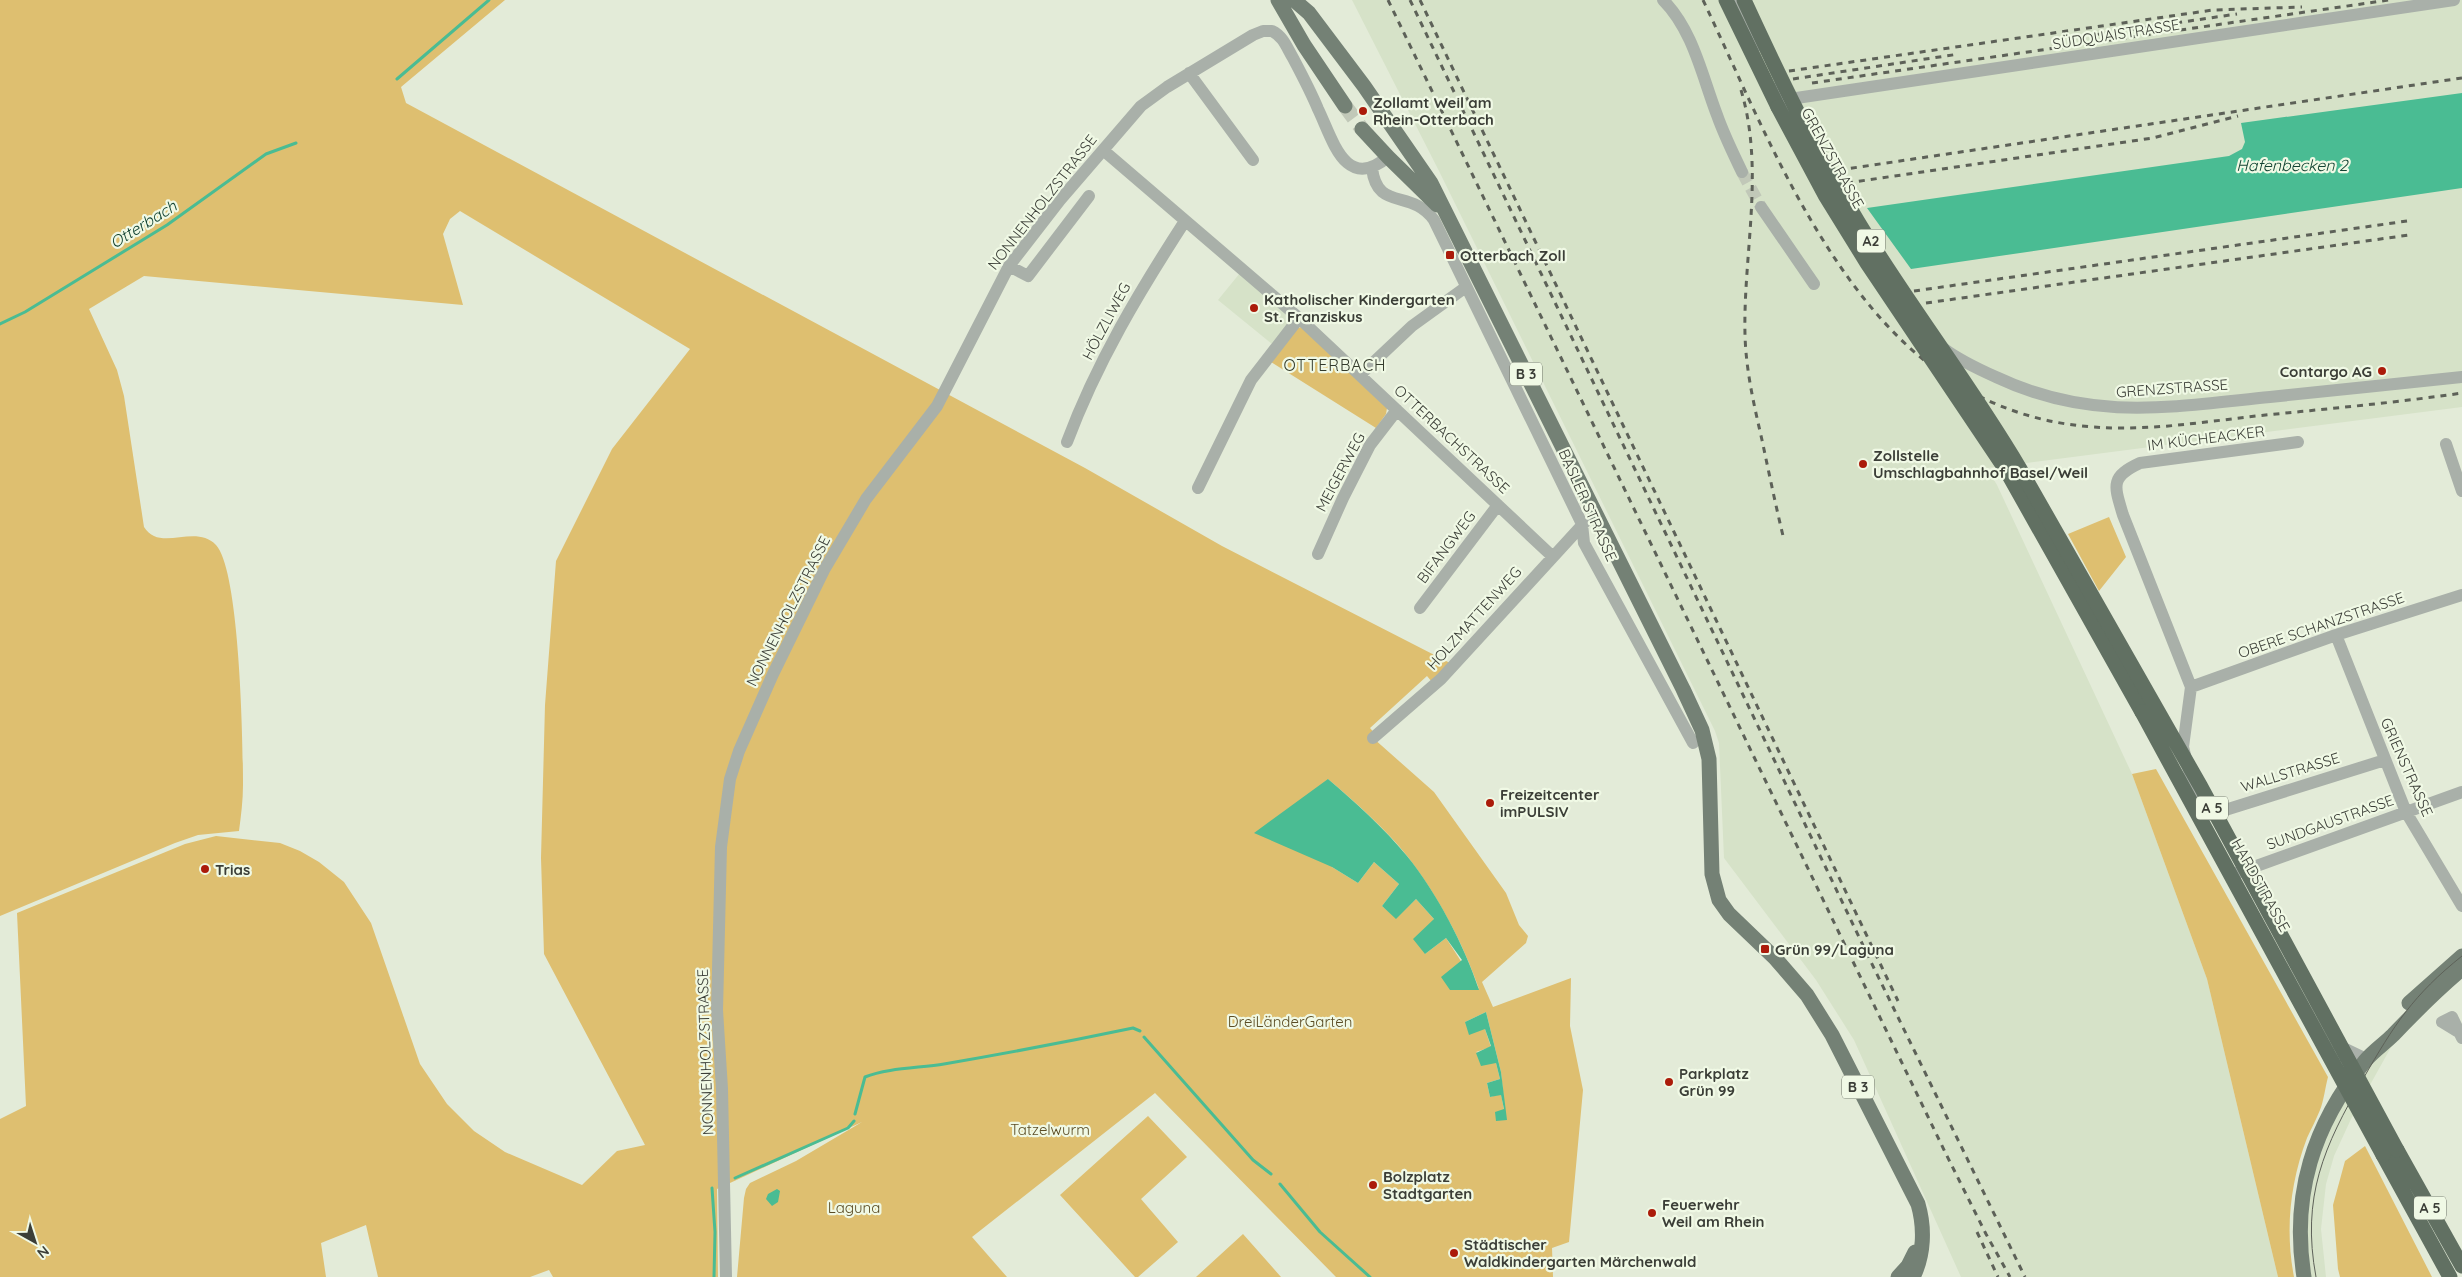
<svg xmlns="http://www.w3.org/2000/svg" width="2462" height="1277" font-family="Quicksand,sans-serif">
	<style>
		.built { fill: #d6e2c8 }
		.green { fill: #debf70; fill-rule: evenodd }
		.water { fill: #4abc93 }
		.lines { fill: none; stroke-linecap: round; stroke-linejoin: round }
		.stream { stroke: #4abc93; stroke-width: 3 }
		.minor-tunnel { stroke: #c1c8b8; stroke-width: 12; stroke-dasharray: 12 6; stroke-linecap: butt }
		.major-tunnel { stroke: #c1c8b8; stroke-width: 15; stroke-dasharray: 15 8; stroke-linecap: butt }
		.minor { stroke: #a9b0a9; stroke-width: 12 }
		.major { stroke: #748175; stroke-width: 15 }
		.highway { stroke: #617062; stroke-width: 15 }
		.tram { stroke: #5d6158; stroke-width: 1 }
		.rail { stroke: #5d6158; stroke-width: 3; stroke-dasharray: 6 6; stroke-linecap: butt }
		.highway-bridge { stroke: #617062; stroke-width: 15 }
		.poi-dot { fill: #ab1b0a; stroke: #f0f9e5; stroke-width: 2 }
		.labels { text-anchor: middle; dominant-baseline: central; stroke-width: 4.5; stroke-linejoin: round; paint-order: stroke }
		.shield { fill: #f0f9e5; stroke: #71766b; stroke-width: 1 }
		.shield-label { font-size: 14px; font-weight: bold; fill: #3b3e37 }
		.street-label { font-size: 15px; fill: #3b3e37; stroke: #f0f9e5 }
		.poi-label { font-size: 15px; font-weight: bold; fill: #3b3e37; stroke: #f0f9e5; text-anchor: start }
		.park-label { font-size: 15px; fill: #5b4c24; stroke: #f0f9e5 }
		.water-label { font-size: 16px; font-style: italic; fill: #124332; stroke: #f0f9e5 }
		.neighbourhood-label { font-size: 16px; letter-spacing: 1px; fill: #343b2c; stroke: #f0f9e5 }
	</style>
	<rect width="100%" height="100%" fill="#e3ebd8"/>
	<path class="built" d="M1352,0H2462V407L1987,468L1997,485L2132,774L2207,979L2278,1277H1961L1854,1040L1816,980L1724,858L1719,743L1715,731L1439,171Z
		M1240,273L1289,316V324L1272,344L1218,300Z
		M2400,1031L2351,1119L2334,1156L2326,1184L2321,1229L2326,1277H2309L2305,1203L2327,1131L2359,1079Z"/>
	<path class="green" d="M0,0H505L401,87L406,103L1085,468L1222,546L1450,663L1432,682L1427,676L1370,728L1376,735L1373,738L1434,792L1506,893L1519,925L1528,936L1526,943L1482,982L1493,1007L1571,978L1570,1026L1583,1090L1569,1242L1552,1248L1553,1277H1336L1155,1093L972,1237L1007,1277H737L744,1198L746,1189L750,1183L796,1161L862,1122L717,1189L718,1277H553L549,1270L530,1277H378L366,1225L321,1243L326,1277H0V1119L26,1106L17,913L185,844L216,836L280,843L300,851L319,862L344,882L371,923L420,1064L447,1104L474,1131L505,1152L582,1185L617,1151L645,1145L544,954L541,858L545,705L556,561L612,449L690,349L460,211L450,219L443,234L463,305L144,276L89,309L117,370L124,396L144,527C160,553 195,523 216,545C240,571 243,743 243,785C243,800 241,816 239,831L198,835L175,843L0,916ZM1328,779C1356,803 1385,828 1408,857C1438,896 1463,943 1479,989L1446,938L1425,954L1434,919L1416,899L1396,918L1382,906L1399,884L1374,862L1358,883L1332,867ZM1486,1012L1501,1072L1506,1120L1501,1094L1490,1097L1487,1083L1500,1079L1496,1063L1476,1052L1491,1047L1485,1029L1465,1022Z
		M1301,327L1387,408L1386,414L1376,428L1271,362L1298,328Z
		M2109,517L2126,557L2099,591L2068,534Z
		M2156,769L2328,1077C2325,1088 2324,1100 2320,1110C2316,1120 2311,1129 2307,1138C2290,1183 2285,1230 2294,1277H2278L2207,979L2132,774Z
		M1148,1116L1187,1157L1141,1199L1178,1242L1138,1277H1135L1060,1195Z
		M2365,1146L2432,1277H2340L2338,1269L2333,1205L2345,1161Z
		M1243,1234L1281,1277H1196Z"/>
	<path class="water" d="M2462,93V188L1911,269L1867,208L2229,156L2242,149L2245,142L2241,123Z
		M1328,779C1356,803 1384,828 1407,856C1437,893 1464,945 1479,990H1450L1441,977L1462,960L1446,938L1425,954L1413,939L1434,919L1416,899L1396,919L1382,906L1399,884L1374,862L1358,883L1332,867L1254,833Z
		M1486,1012L1501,1072L1507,1120L1496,1121L1495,1112L1504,1109L1501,1095L1490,1097L1487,1083L1500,1079L1496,1063L1481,1066L1476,1053L1491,1046L1485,1029L1469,1035L1465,1022Z
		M777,1189L780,1191L778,1202L772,1206L766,1199L768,1194Z"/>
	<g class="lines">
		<path class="stream" d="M397,79L489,0
			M0,324L25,312L167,225L266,154L296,143
			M1144,1037L1253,1160L1271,1174
			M855,1114L865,1077C887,1068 920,1068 944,1064C1008,1053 1071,1041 1133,1028L1140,1031
			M735,1178L848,1128L854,1121
			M1280,1184L1320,1232L1370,1277
			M712,1188L715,1232L714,1277"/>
		<path class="minor-tunnel" d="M1742,172L1761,207"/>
		<path class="major-tunnel" d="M1345,106L1362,129"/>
		<path class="minor" d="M1663,0C1693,30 1702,76 1717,115C1724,135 1733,153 1742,172
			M1736,0L1756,46
			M1189,73L1253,160
			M1777,88L1797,126
			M1783,100L2454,0
			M1103,150L1299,318L1552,556
			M1372,168C1377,212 1411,188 1434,220L1582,524L1584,543L1693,743
			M1761,207L1814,284
			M1009,266L1028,276L1089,196
			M1943,348C1959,360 1978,369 1996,377C2091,422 2170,407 2270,397C2334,390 2398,384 2462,377
			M1360,375L1412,326L1466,287
			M1067,442C1097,362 1139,292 1185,221
			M2446,444L2462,491
			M1198,488L1251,380L1299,318
			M1318,554L1343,498L1370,445L1397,410
			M1420,608L1498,505
			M2336,635L2406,812L2462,906
			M2191,687L2336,635L2462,595
			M1373,738L1441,679L1585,522
			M2200,807L2196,799L2183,747L2191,687L2123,515C2114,485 2110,477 2140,463L2298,442
			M2206,816L2385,760
			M2237,873L2462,792
			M2460,1033L2442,1022L2452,1017L2462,1038
			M2339,1046L2366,1059
			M726,1277L722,1089L717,1010L721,847L730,779L739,751L773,674L824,570L866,499L937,406L1009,266L1060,200L1141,106L1167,87L1253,35L1263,31H1272C1283,36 1287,48 1293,58C1302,75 1311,92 1318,109C1333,140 1345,192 1388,157"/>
		<path class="major" d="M1278,0L1304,45L1345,106
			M1294,0L1309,13L1364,86L1431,183L1683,689L1702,730L1709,759L1712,874L1719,900L1729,914L1775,958L1807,995L1832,1035L1918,1204C1925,1228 1924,1255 1913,1277
			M1362,129L1388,157L1437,205
			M2409,1003L2462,956
			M1898,1277L1908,1266L1915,1252
			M2304,1277C2291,1195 2313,1125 2365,1061C2373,1051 2384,1044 2393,1035C2415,1012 2438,989 2462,969"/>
		<path class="highway" d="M1726,0L1778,107
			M2006,470L2142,712
			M2397,1150L2462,1266
			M2383,1155L2450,1277"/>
		<path class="tram" d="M2316,1277C2301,1197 2324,1146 2363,1079C2394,1025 2413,995 2462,956"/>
		<path class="rail" d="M1388,0L1946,1154L1986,1234L2010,1277
			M1410,0L1871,962L2025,1277
			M1420,0L1898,1001
			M1703,0C1738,74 1770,151 1812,222C1884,344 1973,429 2123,428C2168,428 2212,421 2256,416C2325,409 2394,403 2462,393
			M2093,35L2237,14
			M1789,71L2213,10L2302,7
			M1793,79L1959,54
			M1812,83L2389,0
			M1741,90C1765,170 1743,254 1745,335C1746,371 1754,405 1762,440C1769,473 1776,507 1784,540
			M1839,170L2462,78
			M1847,183L2153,138L2238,116
			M1914,291L2407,221
			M1926,303L2409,235
			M1977,1232L1998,1277"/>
		<path class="highway-bridge" d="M1744,0C1779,76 1815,151 1858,222C1909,306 1970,384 2020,469L2201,787L2397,1150
			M1778,107L1825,195L1867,263L2006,470
			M2142,712L2383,1155"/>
	</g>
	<g class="poi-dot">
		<circle cx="1363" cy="111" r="5"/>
		<rect x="1445" y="250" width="10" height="10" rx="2.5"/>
		<circle cx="1254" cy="308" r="5"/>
		<circle cx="2382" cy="371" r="5"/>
		<circle cx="1863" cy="464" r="5"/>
		<circle cx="1490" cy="803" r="5"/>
		<circle cx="205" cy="869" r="5"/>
		<rect x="1760" y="944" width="10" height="10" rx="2.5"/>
		<circle cx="1669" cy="1082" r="5"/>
		<circle cx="1373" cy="1185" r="5"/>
		<circle cx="1652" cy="1213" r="5"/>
		<circle cx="1454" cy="1253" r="5"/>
	</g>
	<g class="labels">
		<g class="shield">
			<rect x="1857" y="229.5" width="28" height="23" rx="4"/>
			<rect x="1510" y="362.5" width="32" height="23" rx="4"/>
			<rect x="2196" y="796.5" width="32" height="23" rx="4"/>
			<rect x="1842" y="1075.5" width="32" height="23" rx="4"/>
			<rect x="2414" y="1196.5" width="32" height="23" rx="4"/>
		</g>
		<g class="shield-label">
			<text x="1871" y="241">A2</text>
			<text x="1526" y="374">B 3</text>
			<text x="2212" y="808">A 5</text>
			<text x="1858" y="1087">B 3</text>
			<text x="2430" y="1208">A 5</text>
		</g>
		<g class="street-label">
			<text transform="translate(2116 34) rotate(-9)">SÜDQUAISTRASSE</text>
			<text transform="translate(1833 158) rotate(61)">GRENZSTRASSE</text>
			<text transform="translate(1042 202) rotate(-52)">NONNENHOLZSTRASSE</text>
			<text transform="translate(1106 321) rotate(-62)">HÖLZLIWEG</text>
			<text transform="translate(2172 388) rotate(-4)">GRENZSTRASSE</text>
			<text transform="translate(2206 438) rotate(-7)">IM KÜCHEACKER</text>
			<text transform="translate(1452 439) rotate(43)">OTTERBACHSTRASSE</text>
			<text transform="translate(1340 472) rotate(-62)">MEIGERWEG</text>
			<text transform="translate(1588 505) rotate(66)">BASLER STRASSE</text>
			<text transform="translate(1446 547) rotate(-53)">BIFANGWEG</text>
			<text transform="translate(788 611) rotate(-63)">NONNENHOLZSTRASSE</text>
			<text transform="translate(1474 618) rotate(-48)">HOLZMATTENWEG</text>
			<text transform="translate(2321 625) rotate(-19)">OBERE SCHANZSTRASSE</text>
			<text transform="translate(2407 767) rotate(66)">GRIENSTRASSE</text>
			<text transform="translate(2290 772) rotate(-17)">WALLSTRASSE</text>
			<text transform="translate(2330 822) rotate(-20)">SUNDGAUSTRASSE</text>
			<text transform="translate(2261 885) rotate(61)">HARDSTRASSE</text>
			<text transform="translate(705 1052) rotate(-92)">NONNENHOLZSTRASSE</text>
		</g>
		<g class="poi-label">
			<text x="1373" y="102">Zollamt Weil am<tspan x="1373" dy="17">Rhein-Otterbach</tspan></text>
			<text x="1460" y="255">Otterbach Zoll</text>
			<text x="1264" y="299">Katholischer Kindergarten<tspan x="1264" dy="17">St. Franziskus</tspan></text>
			<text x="2372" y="371" text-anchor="end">Contargo AG</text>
			<text x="1873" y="455">Zollstelle<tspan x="1873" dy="17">Umschlagbahnhof Basel/Weil</tspan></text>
			<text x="1500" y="794">Freizeitcenter<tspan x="1500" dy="17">imPULSIV</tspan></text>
			<text x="215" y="869">Trias</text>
			<text x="1775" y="949">Grün 99/Laguna</text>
			<text x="1679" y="1073">Parkplatz<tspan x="1679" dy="17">Grün 99</tspan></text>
			<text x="1383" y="1176">Bolzplatz<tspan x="1383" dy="17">Stadtgarten</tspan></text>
			<text x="1662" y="1204">Feuerwehr<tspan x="1662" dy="17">Weil am Rhein</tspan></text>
			<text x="1464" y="1244">Städtischer<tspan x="1464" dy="17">Waldkindergarten Märchenwald</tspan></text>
		</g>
		<g class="park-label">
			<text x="1290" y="1021">DreiLänderGarten</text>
			<text x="1050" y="1129">Tatzelwurm</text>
			<text x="854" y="1207">Laguna</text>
		</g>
		<g class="water-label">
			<text x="2292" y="165">Hafenbecken 2</text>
			<text transform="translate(143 224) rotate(-32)">Otterbach</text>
		</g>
		<g class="neighbourhood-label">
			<text x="1335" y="365">OTTERBACH</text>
		</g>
	</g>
	<g transform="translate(35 1242) rotate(141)" stroke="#f0f9e5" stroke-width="4" paint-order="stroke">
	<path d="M0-4L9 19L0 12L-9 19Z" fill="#3b3e37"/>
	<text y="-8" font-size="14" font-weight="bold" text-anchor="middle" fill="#3b3e37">N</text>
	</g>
</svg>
